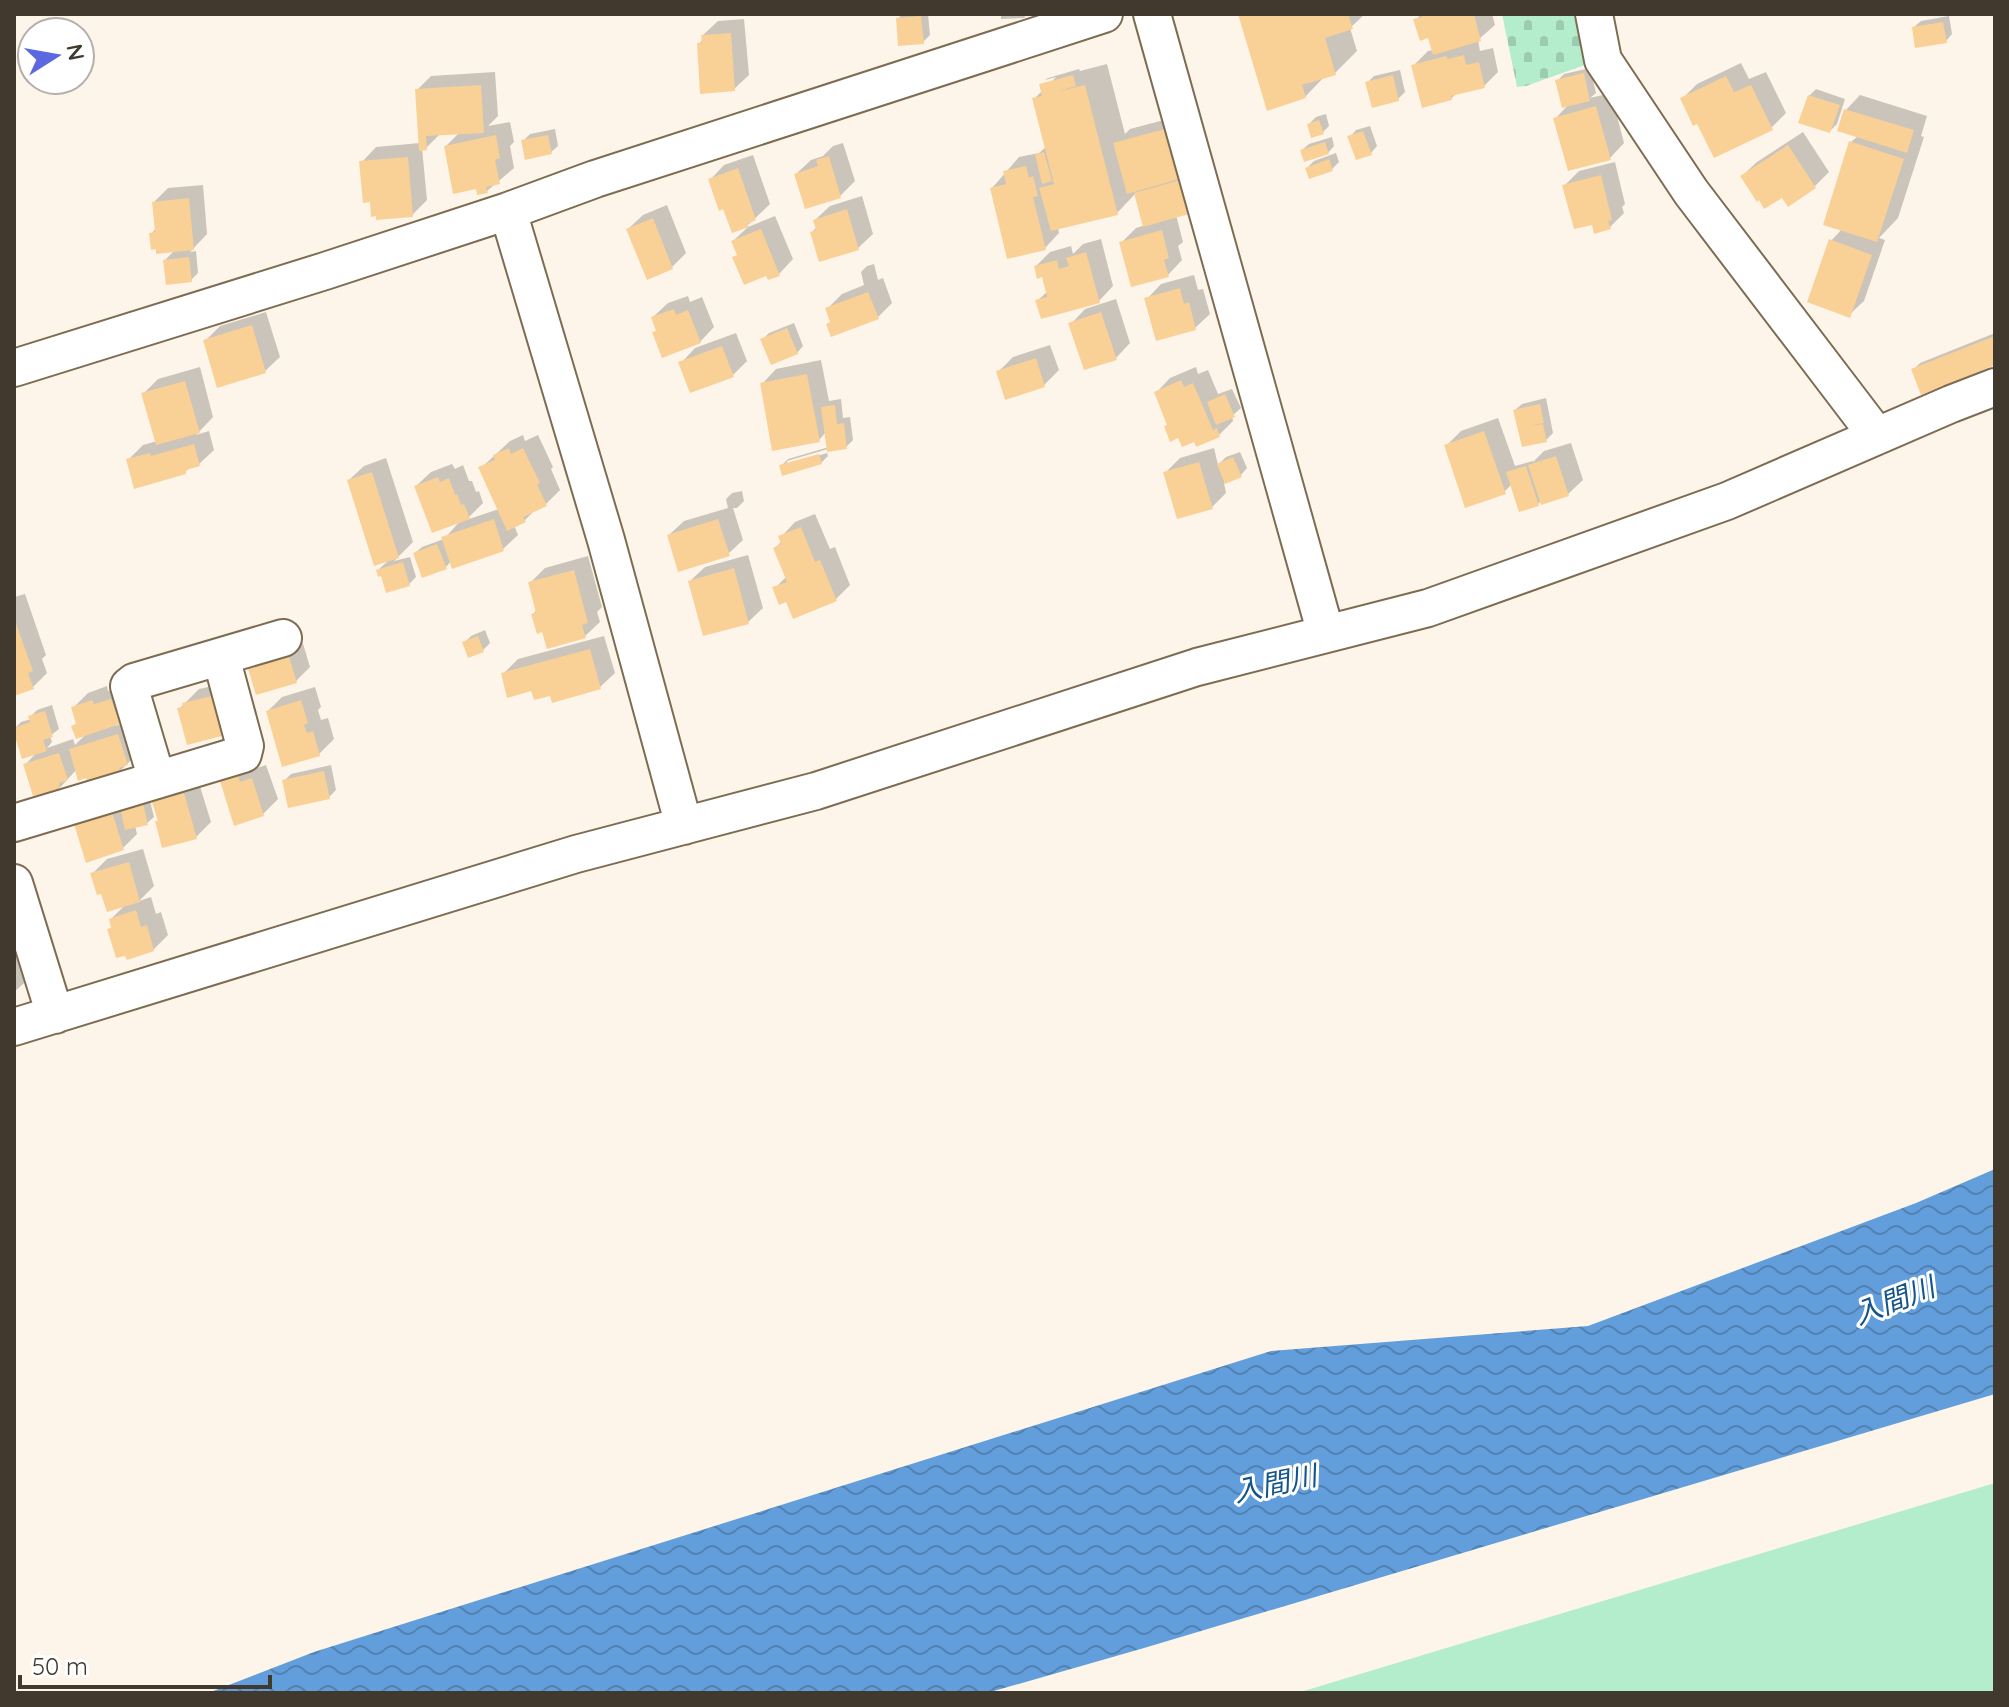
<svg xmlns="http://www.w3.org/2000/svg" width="2009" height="1707" font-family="Quicksand,'Noto Sans JP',sans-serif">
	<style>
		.green { fill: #b4edcb }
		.cemetery { fill: url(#cemetery-stones) }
		.water { fill: url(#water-waves) }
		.shadow { fill: #0003 }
		.building { fill: #f9d196 }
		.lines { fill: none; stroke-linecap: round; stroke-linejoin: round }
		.minor-casing { stroke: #7d6c52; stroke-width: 40 }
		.minor { stroke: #fff; stroke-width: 36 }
		.labels { text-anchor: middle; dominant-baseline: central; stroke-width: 6; stroke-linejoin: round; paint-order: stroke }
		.water-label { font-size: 28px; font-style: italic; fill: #14548d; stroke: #fff }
	</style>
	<defs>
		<pattern id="cemetery-stones" width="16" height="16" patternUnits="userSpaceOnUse" patternTransform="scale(2)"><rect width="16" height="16" fill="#b4edcb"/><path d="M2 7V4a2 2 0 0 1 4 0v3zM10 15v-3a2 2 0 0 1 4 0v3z" fill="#9cccaf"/></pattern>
		<pattern id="water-waves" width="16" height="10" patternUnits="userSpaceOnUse" patternTransform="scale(2)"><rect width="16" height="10" fill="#629edb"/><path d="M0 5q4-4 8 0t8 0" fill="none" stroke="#5282b2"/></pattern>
	</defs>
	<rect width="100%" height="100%" fill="#fdf5e9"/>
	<path class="green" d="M1995,1483V1693H1297Z"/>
	<path class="cemetery" d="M1502,14H1574L1585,65L1526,86L1517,87Z"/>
	<path class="water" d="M1995,1169V1394L1144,1648L987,1693H208L314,1652L1271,1351L1588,1326L1916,1203Z"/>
	<path class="shadow" d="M902,14H928L930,35L923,42L898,19Z
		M1001,14H1027L1024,18L1001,19Z
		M1240,14H1365L1350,28L1357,51L1335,73L1325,76L1305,97Z
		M1421,14H1492L1495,25L1478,40L1480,51L1493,48L1498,72L1484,86L1457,92L1451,99L1414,65L1428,51L1433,50L1429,36L1416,20Z
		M1949,16L1952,34L1946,41L1914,27L1921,21Z
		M744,19L749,75L734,89L699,44L703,39V35L718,21Z
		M1741,63L1749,79L1766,72L1786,113L1771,128L1682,99L1697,84Z
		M1107,64L1125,134L1130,129L1179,116L1202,197L1188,212L1176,215L1183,242L1178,246L1182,260L1168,275L1122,242L1136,228L1145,225L1136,193L1117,213L1058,227L1059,233L1045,248L992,188L1019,157L1039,153L1046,147L1034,99L1056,77L1045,80L1048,78L1079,69L1080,71Z
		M1590,68L1596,93L1590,98L1611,93L1624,143L1610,158L1556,118L1569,104L1557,81L1564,74Z
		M1400,70L1405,92L1398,99L1367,83L1374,76Z
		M495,72L498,116L488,126L510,122L514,142L510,146L514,168L487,191L477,186L446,146L460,132L441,133L426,148H422L427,200L412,215L362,162L376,147L420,143L417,90L431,76Z
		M1816,89L1845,99L1837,124L1830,131L1809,96Z
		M1860,95L1927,116L1921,136L1924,137L1898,218L1879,238L1885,240L1864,301L1849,315L1831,241L1842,229L1851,142L1858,136L1846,110Z
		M1326,114L1329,126L1323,132L1309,124L1316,117Z
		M1370,126L1377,146L1371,153L1350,137L1356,130Z
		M555,129L558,146L551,152L523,141L530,134Z
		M1803,132L1829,172L1814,187L1782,195L1742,176L1757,162Z
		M1332,137L1334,146L1328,153L1302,150L1309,144Z
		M843,143L855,181L840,196L796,174L811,160L823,156L833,146Z
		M1336,153L1339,162L1332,169L1307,168L1314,161Z
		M753,155L770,204L748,225L710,180L724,165Z
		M1615,162L1625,204L1622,207L1624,213L1610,227L1593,222L1565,185L1579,171Z
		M203,185L207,234L190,252L196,251L198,273L191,280L165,260L175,250L151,234L156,228L154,202L168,188Z
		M862,196L873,234L858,248L812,232L817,227L815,220L830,206Z
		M667,205L686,253L672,267L628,229L643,215Z
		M775,216L793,259L779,274H767L738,254L733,241L748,227Z
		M1101,239L1113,286L1099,301H1037L1048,291L1043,274L1036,266L1050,252L1071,246L1073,254L1083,244Z
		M874,264L878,280L883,278L892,303L878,317L832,321L828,308L842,294L864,285L861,272L867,266Z
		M1194,275L1198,290L1203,289L1210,314L1195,328L1147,299L1161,284Z
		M688,296L690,302L702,297L714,327L700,342L658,330L653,317L668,303Z
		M1116,299L1130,343L1116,358L1071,324L1085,309Z
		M266,312L280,357L265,371L205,341L220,326Z
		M794,323L803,346L797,353L763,339L769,333Z
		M736,333L747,361L733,375L681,363L695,348Z
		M1995,333V363L1913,370L1920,363Z
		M1050,345L1059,370L1044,385L998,372L1013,357Z
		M821,360L829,401L841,399L843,418L850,417L853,440L846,447L828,449L787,461V465L827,453L828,456L821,463L781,466L788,459L829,447L826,432L819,440L762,384L776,369Z
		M200,367L213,417L196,435L209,431L214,450L199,464L191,466L185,472L128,460L143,445L157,441L144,393L158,379Z
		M1196,367L1198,374L1208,370L1218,394L1232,389L1241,408L1232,416L1233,421L1219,435L1195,439L1169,424L1156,393L1170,378Z
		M1546,398L1553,433L1546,440L1524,445L1515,410L1522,404Z
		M1498,418L1515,466L1533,461V462L1544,451L1571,443L1583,480L1568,494L1541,501L1538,504L1512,484L1504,492L1446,446L1461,431Z
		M523,435L525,441L538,435L553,467L551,469L560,490L546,504L536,509L525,520L514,525L518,535L503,549L451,561L446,567L415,553L422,547L444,539L460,521L416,486L431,472L452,464L455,469L463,465L469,481H472L476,492L479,491L483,503L466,520L499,509L481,468L510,441Z
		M1214,448L1218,465L1226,457L1240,452L1247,468L1241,475L1224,483L1226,493L1212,507L1166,472L1180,458Z
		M386,458L413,542L394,561L410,557L416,577L409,584L378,570L389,560L349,480L364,466Z
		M742,491L744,501L737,508H733L743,540L728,554L669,535L684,521L728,508L726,499L732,493Z
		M815,514L830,549L835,547L850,585L836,599H788L775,588L787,576L775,548L782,541L781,537L795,522Z
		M748,555L763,608L748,622L690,581L705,567Z
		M588,556L602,607L597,612L600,622L585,636L543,630L533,614L537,610L530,583L545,568Z
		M25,594L46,655L42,659L47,673L33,687L14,694V597Z
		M485,630L490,643L483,650L464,643L471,636Z
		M604,636L615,673L600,687L552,693L533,689L503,674L518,659Z
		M301,637L310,667L296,681L263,648Z
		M226,683L235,720L221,734L179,709L199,689Z
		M107,686L108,691L125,686L133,708L115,726L133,720L142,749L120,771L87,776L77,769L56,792L25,765L38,751L14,729L21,722L31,719L30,717L37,710L52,705L59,729L50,736L52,742L47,748L73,739L75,745L87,733L73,726L78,722L73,708L88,693Z
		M315,687L321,707L318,710L321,720L328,718L334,739L319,754L268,711L282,697Z
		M253,762L254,769L266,765L278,799L263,814L222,782L236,767Z
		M331,765L336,790L329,797L284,781L291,774Z
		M198,780L211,822L196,837L163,846L157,822L159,819L155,803L169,788Z
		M149,797L154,817L147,823L135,826L137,834L123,848L76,824L91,810Z
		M143,849L154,886L139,901L151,897L156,914L161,912L168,935L153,950L109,929L113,926L111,919L126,904L92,874L107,859Z
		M14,941L31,977L14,992Z"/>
	<path class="building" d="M1238,14H1348L1353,29L1325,38L1336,75L1302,85L1306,98L1267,111Z
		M1422,14H1474L1481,41L1433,55L1428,38L1420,41L1413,19L1422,17Z
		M921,16L924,44L898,46L896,18Z
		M1943,22L1947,43L1915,48L1912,27Z
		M731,33L735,91L700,94L697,43H702L701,35Z
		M1464,55L1466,65L1479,62L1485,88L1451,96L1452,100L1422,108L1411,65L1446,56L1448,59Z
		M1584,73L1590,101L1562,108L1555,80Z
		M1073,75L1076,86L1055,92L1085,85L1118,215L1051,231L1039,188L1054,184L1032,98L1042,96L1039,84Z
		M1393,75L1399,101L1372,108L1365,82Z
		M1726,76L1734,92L1751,85L1773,130L1714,158L1697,124L1693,126L1680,98Z
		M481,85L484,133L426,136L427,150L419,151L415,89Z
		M1808,95L1840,105L1830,133L1798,123Z
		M1596,106L1611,160L1568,171L1553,118Z
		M1844,109L1914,130L1907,153L1837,131Z
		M1319,120L1324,134L1311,138L1307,124Z
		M1165,129L1179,179L1127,194L1113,143Z
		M1363,131L1372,155L1356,160L1347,136Z
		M496,135L500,158L495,160L500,184L486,187L488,193L477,195L476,189L453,194L444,146Z
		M548,135L552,154L525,160L521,140Z
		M1849,141L1904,159L1877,242L1823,225Z
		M1325,142L1329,154L1304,162L1300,150Z
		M1788,145L1816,188L1788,207L1782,198L1764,209L1759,200L1757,202L1740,176Z
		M1044,152L1052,181L1042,184L1035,154Z
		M829,156L841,198L805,209L794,174L818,166L816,160Z
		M408,157L413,217L376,220V216L371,217L370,202L363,203L359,161Z
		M1329,159L1333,171L1309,179L1305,168Z
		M1026,166L1029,178L1033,176L1038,196L1033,197L1046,250L1007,259L990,188L1006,184L1003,171Z
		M738,168L756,220L747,224L749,227L732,233L723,209L719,211L708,179Z
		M1601,175L1612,220L1608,221L1611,229L1594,234L1592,225L1574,229L1562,185Z
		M1180,180L1189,214L1143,227L1134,193Z
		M189,198L194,250L156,254V249L151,250L149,233L155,232L152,202Z
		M847,209L859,250L819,262L810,232L816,230L813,220Z
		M653,218L673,269L647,280L626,229Z
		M761,229L780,276L768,280L766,276L744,285L732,257L737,255L731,241Z
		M1162,230L1169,258L1164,260L1169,277L1131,287L1119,242Z
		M1829,239L1872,255L1850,318L1807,302Z
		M1086,252L1100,303L1041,319L1035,300L1047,297L1042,277L1037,279L1034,266L1057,260L1059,269L1069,266L1066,258Z
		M189,257L192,282L166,285L163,260Z
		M1180,288L1184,304L1189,302L1196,330L1156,341L1144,298Z
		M868,292L879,319L831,337L826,324L830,322L825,308Z
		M674,309L676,315L688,310L701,343L662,358L652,332L656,331L651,317Z
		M1101,312L1117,360L1084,370L1068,323Z
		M252,325L266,373L217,388L203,340Z
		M787,328L798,354L771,365L760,339Z
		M1995,336V365L1921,395L1911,369Z
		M722,346L734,377L690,393L678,362Z
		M1036,358L1045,387L1005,400L996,371Z
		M807,374L820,442L772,451L760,383Z
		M1181,380L1184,387L1193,383L1213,430L1217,428L1220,437L1196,447L1194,442L1182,447L1178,438L1170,442L1164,426L1167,425L1154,392Z
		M185,381L200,433L156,445L141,393Z
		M1225,394L1235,417L1216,425L1207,402Z
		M1540,404L1544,423L1527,426L1543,424L1547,442L1522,447L1513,410Z
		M835,405L837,424L844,423L847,449L827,452L821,407Z
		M1484,431L1506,494L1465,508L1444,445Z
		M194,444L200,466L186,470V474L134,489L126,459L150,453L151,456Z
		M509,448L511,454L523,448L540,483L537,484L547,506L523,517L526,522L507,531L478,467L495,460L493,455Z
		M819,454L822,464L782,476L779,465Z
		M1556,456L1569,496L1541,505L1528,465Z
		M1233,457L1242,477L1225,484L1217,464Z
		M1199,462L1213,509L1177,519L1163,472Z
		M1526,466L1539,506L1519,512L1506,472Z
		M372,472L399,558L374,566L347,480Z
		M438,477L440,482L449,478L455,495L457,494L461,505L464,504L470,519L432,533L414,486Z
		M494,519L504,551L452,569L441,537Z
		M718,519L730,556L678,572L667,535Z
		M801,527L815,562L820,560L837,601L793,619L786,602L779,605L772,587L787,582L773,548L781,544L778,536Z
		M437,544L447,569L422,578L413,553Z
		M403,562L410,586L386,593L381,576L378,577L376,570Z
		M734,568L749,624L703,636L688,581Z
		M574,570L588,623L582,625L586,638L547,649L542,632L537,634L531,614L536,613L528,582Z
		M14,618L33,671L28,673L34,689L14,696Z
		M478,636L484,652L468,658L462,642Z
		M590,649L601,689L552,703L550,696L534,700L531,691L507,698L501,673Z
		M287,650L297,683L256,695L246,662Z
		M212,696L222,736L187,745L177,708L183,707L182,703Z
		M111,699L120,724L76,739L71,726L76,724L71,707L92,700L94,704Z
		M301,700L308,723L304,725L307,733L313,731L320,756L282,767L266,711Z
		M45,711L53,737L43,740L47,751L22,759L14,734V728L30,722L28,716Z
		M118,734L128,765L119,768L121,773L87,783L86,778L78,781L69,749Z
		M59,753L68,780L59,783L60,788L56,789L57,793L37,800L36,795L33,796L23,764Z
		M324,771L330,799L288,808L282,780Z
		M238,775L240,782L252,778L264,816L234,826L220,781Z
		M184,793L197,839L162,848L155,821H158L152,802Z
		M143,803L148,825L125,830L120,808Z
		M112,812L124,850L86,863L74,824Z
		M129,862L140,902L107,912L101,894L97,895L90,873Z
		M136,910L141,927L147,925L154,951L127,960L125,956L116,958L107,929L111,928L109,919Z"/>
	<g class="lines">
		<g class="minor-casing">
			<path id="minor" d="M1152,14L1326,634
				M1594,14L1603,60L1691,192L1877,436
				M508,211L606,540L684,826
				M14,368L325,271L508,211L595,179L1104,14
				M157,780L129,686L134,682L283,638
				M14,823L243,754L245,746L221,657
				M14,883L55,1015
				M14,1027L576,854L816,791L1197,667L1428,608L1727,501L1951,404L1995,387"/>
		</g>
		<use href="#minor" class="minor"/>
	</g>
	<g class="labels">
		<g class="water-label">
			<text transform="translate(1894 1300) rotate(-21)">入間川</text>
			<text transform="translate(1275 1483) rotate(-12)">入間川</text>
		</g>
	</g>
	<rect width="2009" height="1707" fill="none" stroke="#41392e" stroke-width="32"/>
	<g transform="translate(56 56) rotate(79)"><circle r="38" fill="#ffffff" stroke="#b3b0ab" stroke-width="2"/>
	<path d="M0-6L14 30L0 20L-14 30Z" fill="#5b68df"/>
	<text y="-12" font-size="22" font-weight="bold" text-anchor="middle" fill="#41392e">N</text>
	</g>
	<path d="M20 1675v12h250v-12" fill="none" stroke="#41392e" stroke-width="4"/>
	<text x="32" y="1675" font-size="24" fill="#41392e" stroke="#ffffff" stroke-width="6" paint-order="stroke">50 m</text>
</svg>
